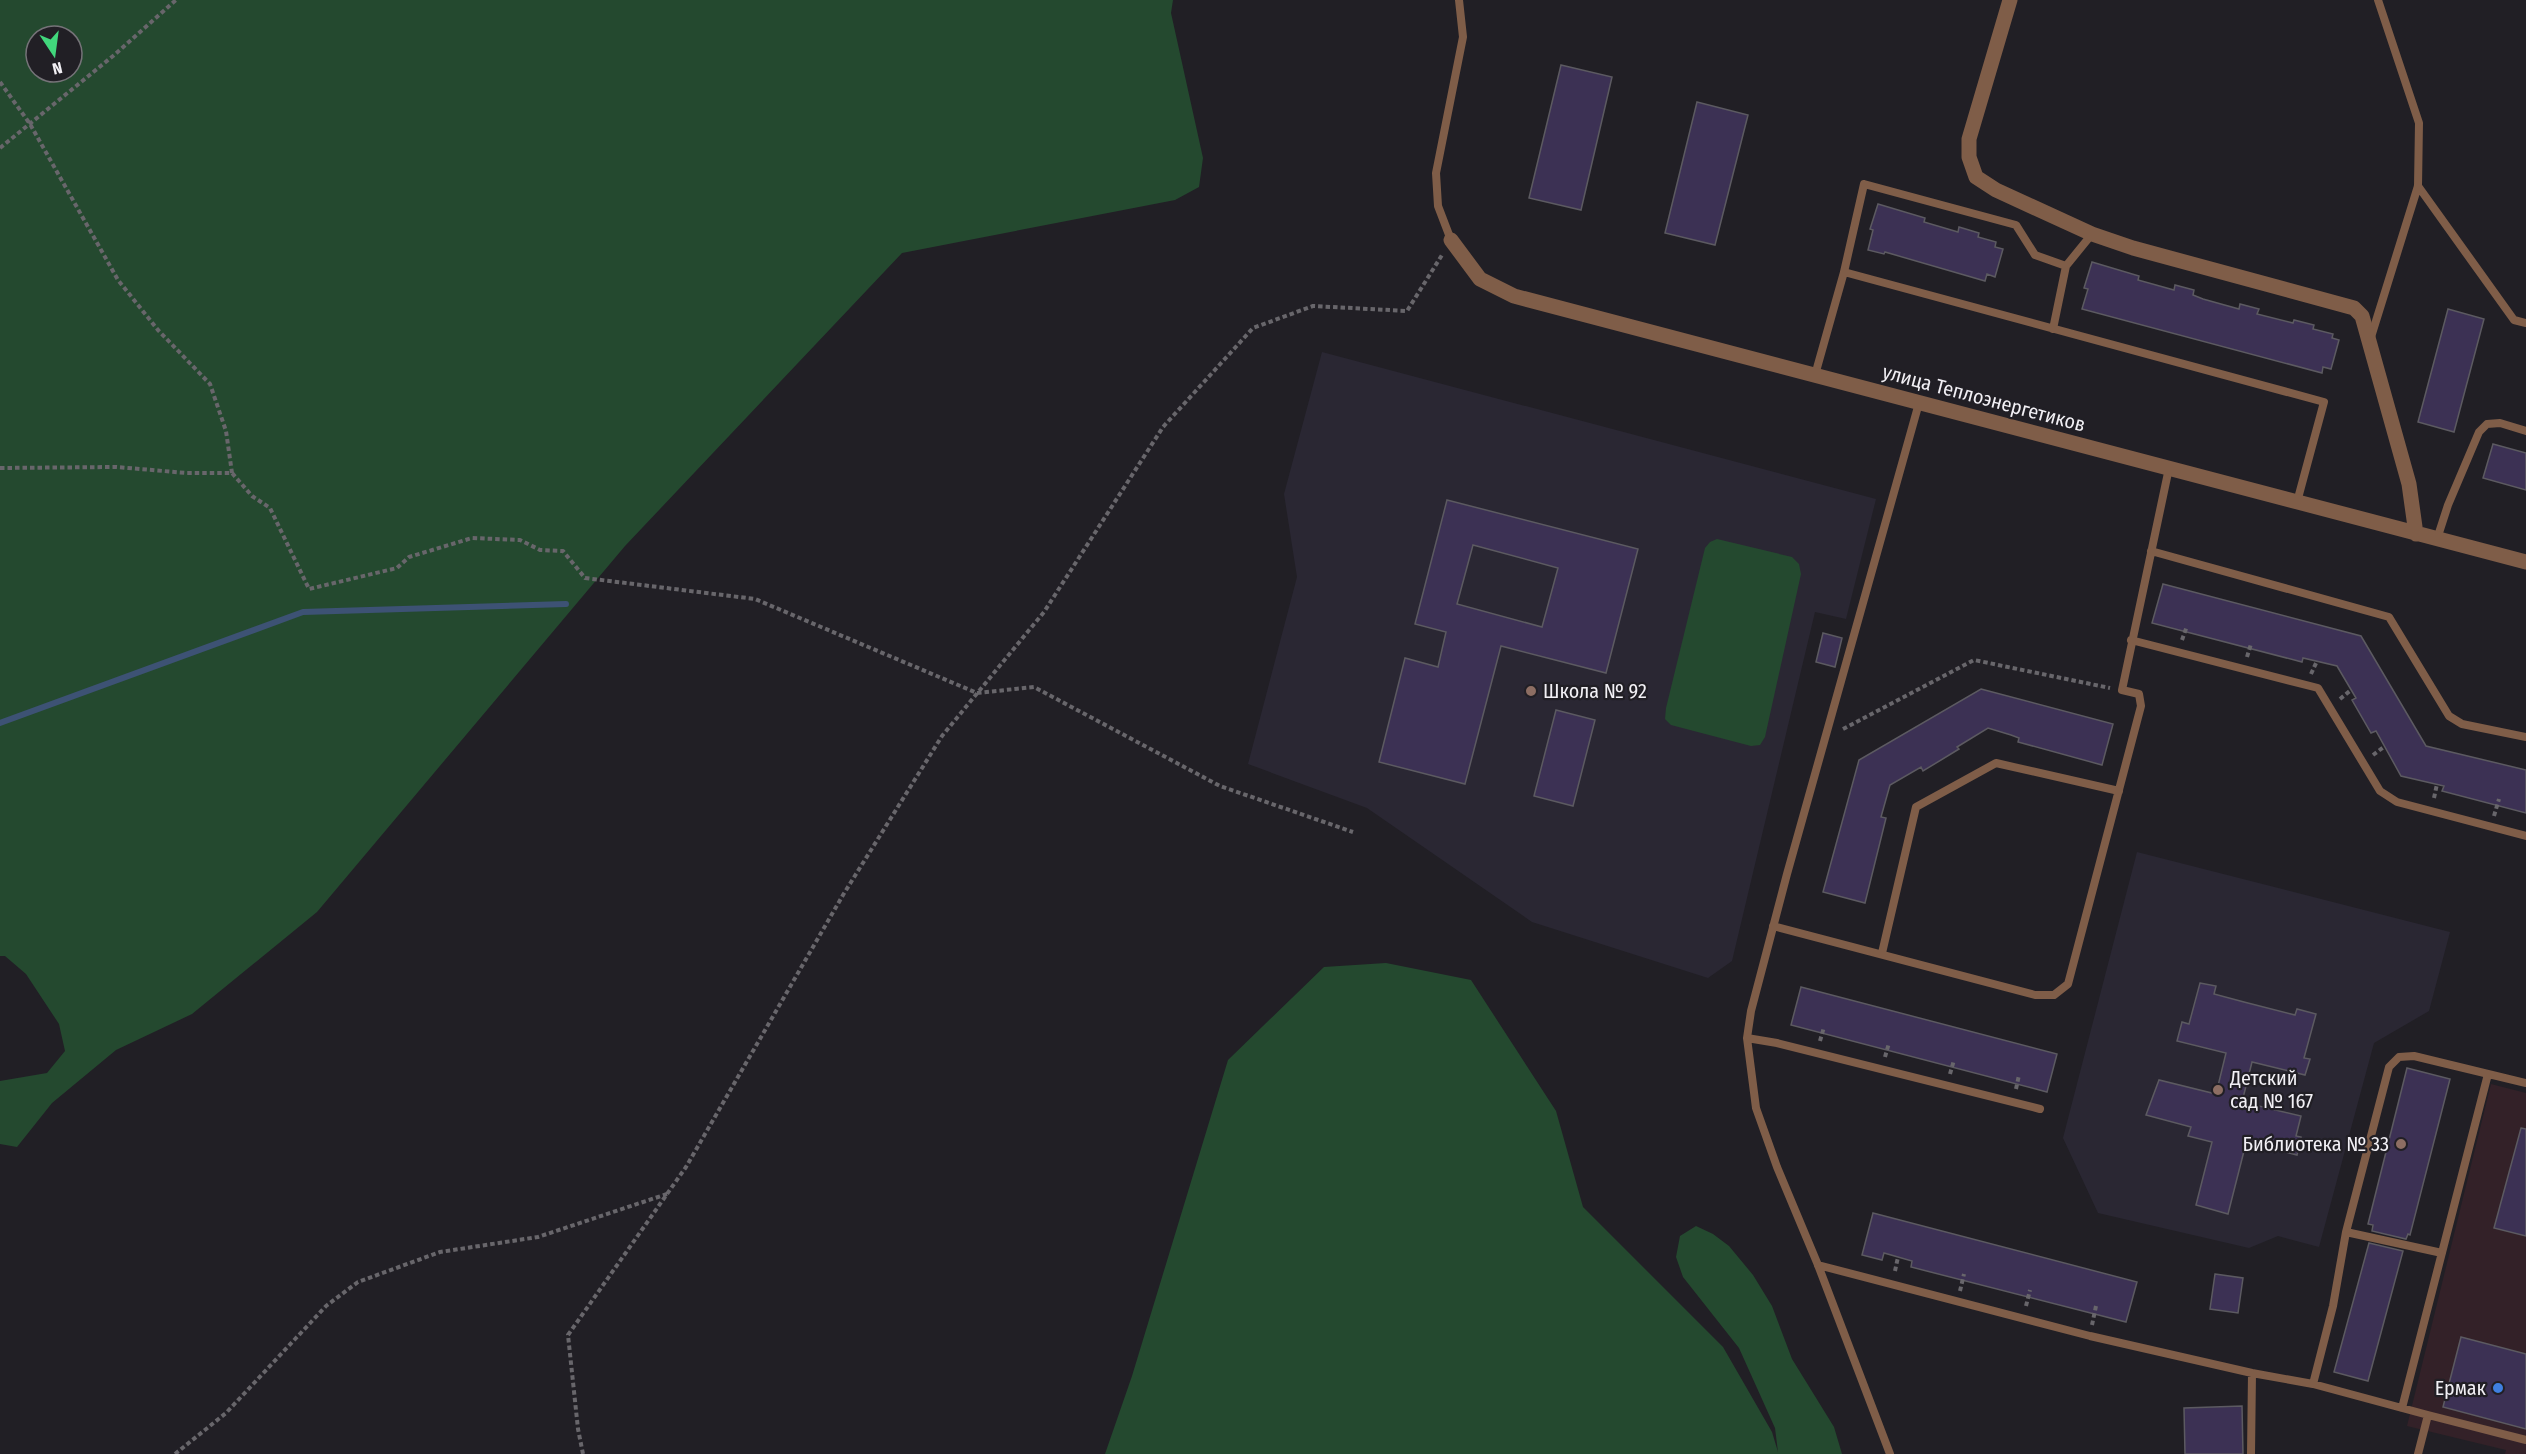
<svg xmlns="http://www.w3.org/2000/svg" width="2526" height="1454" font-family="'Fira Sans Condensed',sans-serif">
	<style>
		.commercial { fill: #332128 }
		.built { fill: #2a2733 }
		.green { fill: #24492f; fill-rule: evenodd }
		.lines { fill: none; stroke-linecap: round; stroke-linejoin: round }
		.stream { stroke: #3d5274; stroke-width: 6 }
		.building { fill: #3c3154; stroke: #5c5a61; stroke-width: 1.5; fill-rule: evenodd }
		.path { stroke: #68666b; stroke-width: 4; stroke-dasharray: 4.5 3; stroke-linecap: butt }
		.service { stroke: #7f5d48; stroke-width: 8 }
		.minor { stroke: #7f5d48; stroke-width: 15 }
		.education-dot { fill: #8d6e63; stroke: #211f25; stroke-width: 2 }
		.shop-dot { fill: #3f7fe0; stroke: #211f25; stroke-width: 2 }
		.labels { text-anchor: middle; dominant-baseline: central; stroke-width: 4.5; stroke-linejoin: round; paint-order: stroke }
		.street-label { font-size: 20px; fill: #f2f0f5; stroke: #211f25 }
		.poi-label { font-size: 20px; fill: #f2f0f5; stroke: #211f25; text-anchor: start }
	</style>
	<rect width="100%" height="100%" fill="#211f25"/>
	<path class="commercial" d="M2491,1084L2526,1093V1454H2505L2506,1450L2407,1426Z"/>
	<path class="built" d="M1322,352L1876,499L1846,619L1815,612L1732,961L1708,978L1532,922L1367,808L1248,764L1297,577L1284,494Z
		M2137,852L2450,932L2429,1011L2374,1043L2319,1247L2278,1236L2249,1248L2098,1213L2063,1138Z"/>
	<path class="green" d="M0,0H1173L1171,13L1203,158L1199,187L1175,200L902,253L625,546L317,912L192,1014L116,1050L52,1103L17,1147L0,1144V1081L47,1073L65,1051L59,1024L26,974L5,956H0ZM36,36H72V72H36Z
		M1717,539L1792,557L1799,564L1801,574L1765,737L1760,745L1751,746L1671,725L1665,719L1666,708L1705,548L1710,542Z
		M1386,963L1471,980L1556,1111L1583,1207L1723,1347L1772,1432L1778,1452L1775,1428L1739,1348L1683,1277L1676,1257L1680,1236L1696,1226L1713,1234L1729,1246L1753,1275L1772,1306L1792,1359L1834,1427L1842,1454H1105L1132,1376L1228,1060L1324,967Z"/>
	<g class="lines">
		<path class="stream" d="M0,723L303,612L566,604"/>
	</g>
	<path class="building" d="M1561,65L1612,77L1581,210L1529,198Z
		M1697,102L1748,115L1715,245L1665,233Z
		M1878,204L1925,218L1924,222L1958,232L1959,227L1979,233L1978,237L1996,242L1995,247L2003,249L1995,277L1987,274L1985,281L1885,252L1884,254L1868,250L1873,230L1870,229Z
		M2092,262L2139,276L2138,280L2174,290L2175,285L2194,290L2193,295L2203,299L2239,309L2240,304L2259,309L2257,314L2293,323L2294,320L2314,325L2313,329L2333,334L2332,338L2339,340L2331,369L2323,367L2322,373L2082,309L2088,289L2084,288Z
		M2448,309L2484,319L2454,432L2418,422Z
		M2493,444L2526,453V490L2483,478Z
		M1447,500L1638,549L1606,673L1501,646L1465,784L1379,762L1405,658L1438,667L1446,632L1415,624ZM1473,545L1558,568L1542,627L1457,604Z
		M2163,584L2361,636L2426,746L2526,770V813L2442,791L2444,786L2401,776L2376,731L2371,733L2352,700L2356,698L2337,666L2303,658L2302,662L2152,623Z
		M1823,633L1842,638L1835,667L1816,662Z
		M1981,689L2113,724L2102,765L2018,742L2019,738L2011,735L1988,728L1957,747L1959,749L1923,771L1921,767L1890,785L1881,817L1886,818L1865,903L1823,892L1859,760Z
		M1556,710L1595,720L1573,806L1534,796Z
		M2200,983L2216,986L2214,994L2244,1002L2295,1015L2297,1009L2316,1014L2304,1058L2310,1059L2305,1075L2252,1062L2242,1102L2301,1116L2296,1136L2301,1137L2297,1155L2251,1143L2249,1152L2244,1151L2228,1214L2196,1205L2212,1142L2188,1136L2191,1127L2146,1115L2159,1080L2216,1094L2226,1053L2177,1041L2182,1022L2189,1024Z
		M1801,987L2057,1054L2047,1092L1791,1025Z
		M2407,1068L2450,1079L2410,1235L2408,1234L2406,1239L2372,1231L2373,1225L2368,1224Z
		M2521,1128L2526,1129V1236L2494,1228Z
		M1873,1213L2137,1282L2126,1322L1911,1267L1912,1261L1884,1253L1882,1260L1862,1255Z
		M2369,1243L2403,1251L2368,1381L2334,1372Z
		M2215,1274L2243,1278L2238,1313L2210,1309Z
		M2461,1337L2526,1354V1429L2443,1407Z
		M2242,1406L2243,1454H2185L2184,1408Z"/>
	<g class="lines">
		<path class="path" d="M0,82L30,124L118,280L158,330L210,384L226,431L232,473
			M0,148L113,56L176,0
			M0,468L116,467L187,473H232L252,496L270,508L309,589L397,568L409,557L472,538L520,540L540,550L563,551L585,578L755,599L977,693L1034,687L1220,786L1353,832
			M2182,640L2187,626
			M2247,657L2251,644
			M2311,674L2317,661
			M2340,699L2351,690
			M1843,729L1974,660L2110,688
			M2373,755L2385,746
			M2434,798L2437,784
			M2494,816L2499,799
			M1820,1041L1824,1027
			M1885,1057L1889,1043
			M1950,1074L1954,1060
			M2016,1089L2019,1075
			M1895,1271L1898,1257
			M1960,1291L1964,1274
			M2026,1306L2030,1290
			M2092,1325L2096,1306
			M175,1454L226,1413L326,1306L358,1282L440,1252L538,1237L667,1194
			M583,1454L578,1429L568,1335L686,1167L843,895L942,736L1044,612L1163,427L1253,328L1313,306L1407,311L1442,255"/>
		<path class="service" d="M2418,186L2514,320L2526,323
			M1451,240L1438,206L1436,173L1463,37L1459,0
			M1844,272L1864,184L2016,225L2035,255L2066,266
			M2053,329L2066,266L2092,234
			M2371,337L2418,186L2419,123L2378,0
			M1815,375L1844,272L2324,402L2297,502
			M2437,539L2448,505L2479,432L2487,424L2500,423L2526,431
			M2151,551L2389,617L2449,716L2462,724L2526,737
			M2131,640L2318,688L2380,791L2397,802L2526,836
			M1773,926L2035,995H2054L2068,984L2141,706L2139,694L2122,690L2169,468
			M1882,953L1916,807L1996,763L2119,791
			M1747,1038L1777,1043L2040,1109
			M2346,1232L2442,1253
			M1818,1265L2090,1336L2252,1373L2313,1384L2428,1415L2526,1440
			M2313,1384L2333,1306L2346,1232L2389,1067L2399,1057L2414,1056L2526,1083
			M2402,1408L2488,1074
			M1890,1454L1818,1265L1777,1167L1756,1108L1747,1038L1751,1011L1787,874L1919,403
			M2251,1454L2252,1373
			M2418,1454L2428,1415"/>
		<path class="minor" d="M2010,0L1969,139V157L1976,177L1996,190L2092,234L2133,248L2354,308L2362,316L2409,484L2416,534
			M1451,240L1480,279L1514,296L2526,562"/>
	</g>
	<g class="education-dot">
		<circle cx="1531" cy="691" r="6"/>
		<circle cx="2218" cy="1090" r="6"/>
		<circle cx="2401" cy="1144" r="6"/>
	</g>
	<circle class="shop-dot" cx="2498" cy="1388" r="6"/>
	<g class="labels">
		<g class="street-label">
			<text transform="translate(1984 398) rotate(15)">улица Теплоэнергетиков</text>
		</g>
		<g class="poi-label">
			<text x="1543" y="691">Школа № 92</text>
			<text x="2230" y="1078">Детский<tspan x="2230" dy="23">сад № 167</tspan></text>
			<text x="2389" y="1144" text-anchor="end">Библиотека № 33</text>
			<text x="2486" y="1388" text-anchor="end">Ермак</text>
		</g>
	</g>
	<g transform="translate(54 54) rotate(167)"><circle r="28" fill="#211f25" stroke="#757378" stroke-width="1.5"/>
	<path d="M0-4.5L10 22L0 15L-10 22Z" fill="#41d77c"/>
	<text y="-9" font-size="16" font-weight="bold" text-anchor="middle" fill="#f2f0f5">N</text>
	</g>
</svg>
